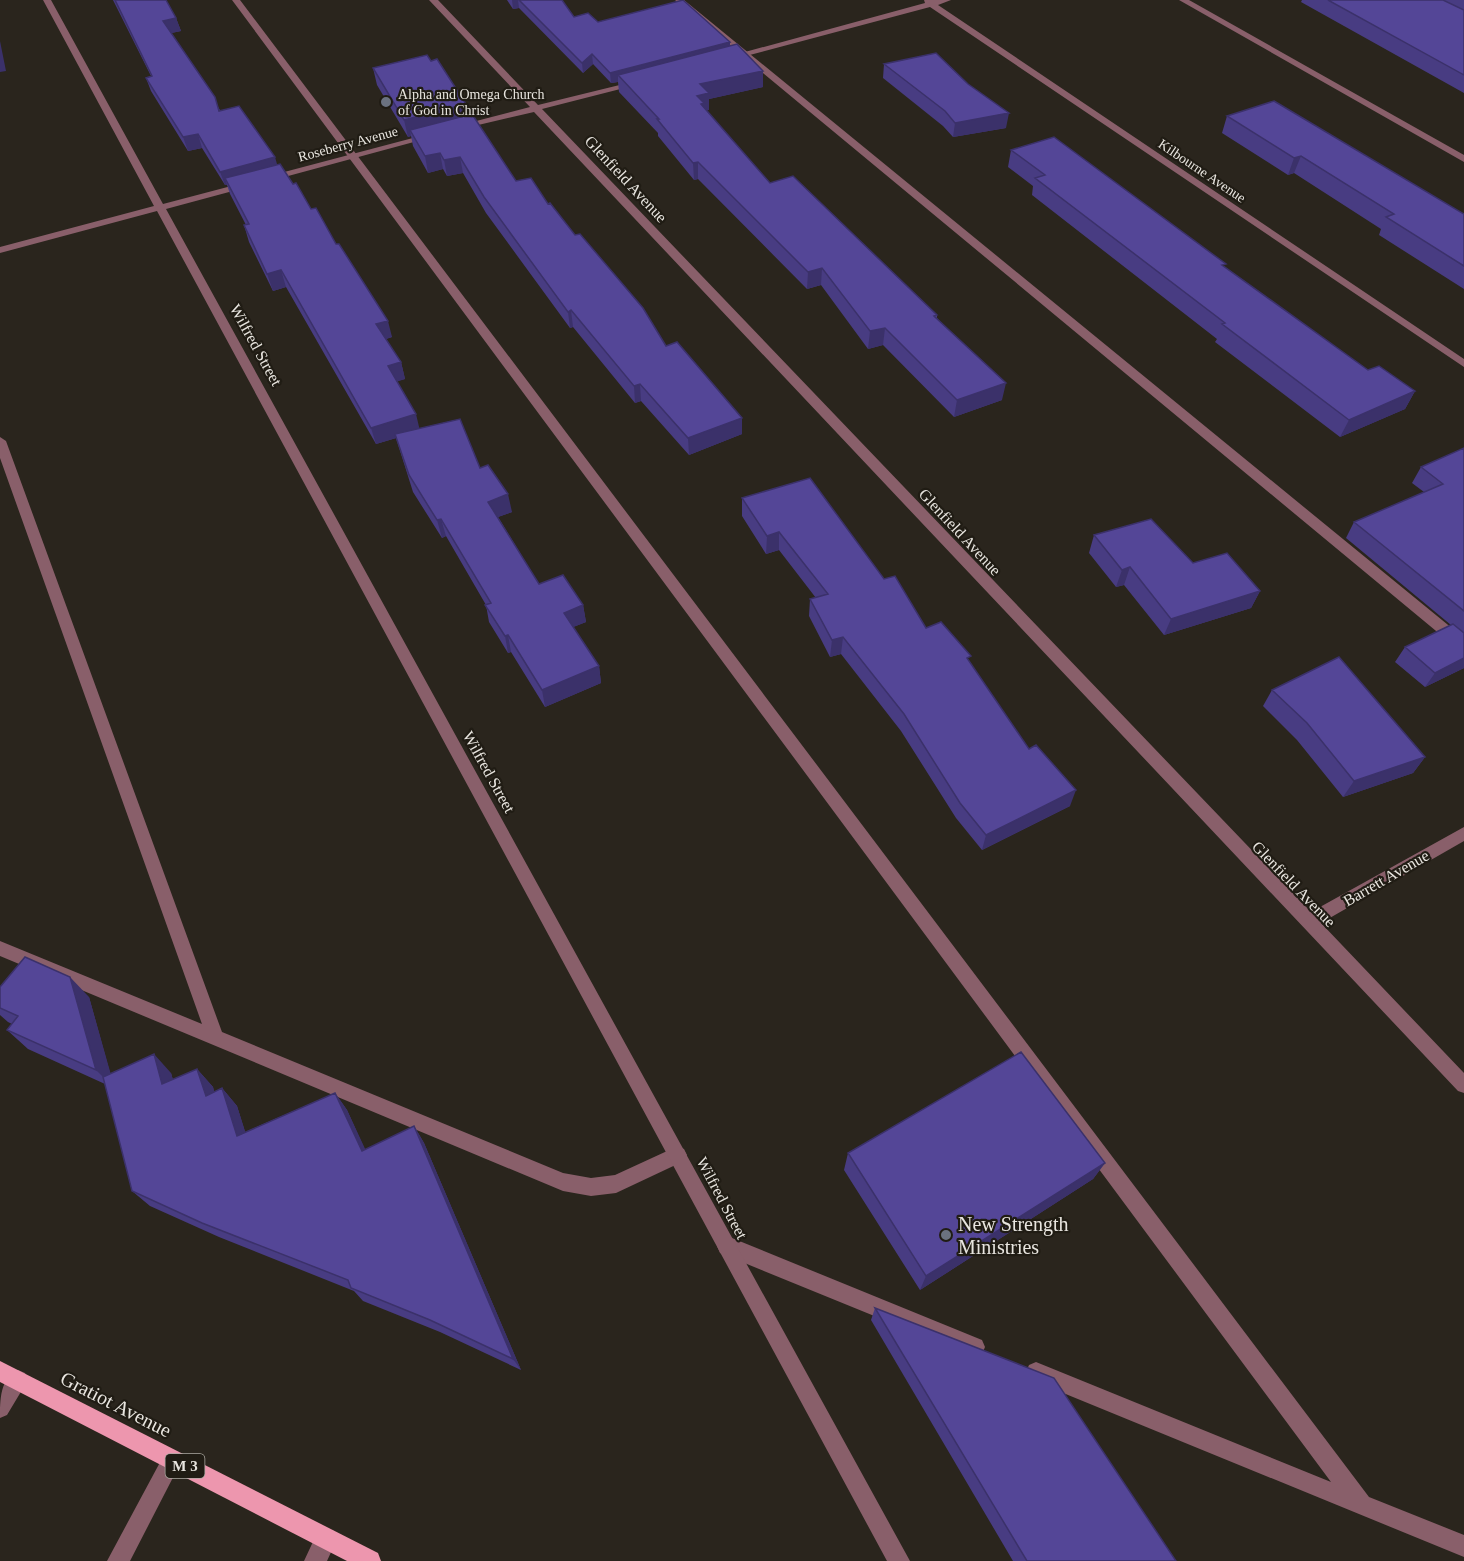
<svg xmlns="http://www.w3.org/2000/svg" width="1464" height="1561" font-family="Georgia,serif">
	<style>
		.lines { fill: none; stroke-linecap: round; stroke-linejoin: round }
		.service { fill: #895f6a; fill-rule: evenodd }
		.minor { fill: #895f6a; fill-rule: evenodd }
		.primary { fill: #ed96ae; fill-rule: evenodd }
		.wall { fill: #483c82 }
		.shaded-wall { fill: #3b316a }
		.building { fill: #544697; stroke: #3b316a; stroke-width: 1.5 }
		.worship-dot { fill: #6b7280; stroke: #201c14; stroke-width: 2 }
		.labels { text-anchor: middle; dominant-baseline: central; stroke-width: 4.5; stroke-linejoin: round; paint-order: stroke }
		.far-poi-label { font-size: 14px; fill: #e8e5df; stroke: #201c14; text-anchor: start }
		.far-street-label { font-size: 14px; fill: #e8e5df; stroke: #201c14 }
		.shield { fill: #201c14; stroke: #aca9a2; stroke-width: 1.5 }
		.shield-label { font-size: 15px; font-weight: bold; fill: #e8e5df }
		.street-label { font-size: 16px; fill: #e8e5df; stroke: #201c14 }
		.near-poi-label { font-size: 20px; fill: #e8e5df; stroke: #201c14; text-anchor: start }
		.near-street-label { font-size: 20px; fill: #e8e5df; stroke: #201c14 }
	</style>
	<rect width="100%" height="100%" fill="#2a251d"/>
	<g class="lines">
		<path class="service" d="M232,0H240L1369,1497L1464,1535V1557L1029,1379L1026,1372L1029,1365L1036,1362L1331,1482Z
			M675,0H684L1464,638V651L1459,650Z
			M1179,0H1189L1464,155V162Z
			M0,437L6,441L222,1032L563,1173L591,1178L615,1175L678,1146L684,1149L687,1155L684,1161L616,1193L591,1196L563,1191L0,956V941L202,1024L0,458Z
			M727,1236L982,1340L985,1347L982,1354L975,1357L720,1253L717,1246L720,1239Z
			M18,1370L25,1373L28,1380L7,1415L0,1418C0,1400 0,1378 18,1370Z
			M172,1450L179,1453L182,1460L130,1561H107L165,1453Z
			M326,1528L334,1531L337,1539L327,1561H304L318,1531Z"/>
		<path class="minor" d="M43,0H51L163,204L428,134L436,136L166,209L910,1561H887L157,211L0,253V247L154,206Z
			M429,0H438L538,105L640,80V84L542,109L1311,912L1464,827V841L1321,923L1464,1073V1093L1458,1091L534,112L457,130V126L530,107Z
			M924,0H951L938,5L1464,359V367L930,7L727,61L723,58L925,3Z"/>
		<path class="primary" d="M0,1361L378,1553L381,1561H347L0,1382Z"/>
	</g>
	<path class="wall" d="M113,0H166L176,18L181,31L171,33L220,110L277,165L311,209L336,244L392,337L386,339L401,362L405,379L397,381L419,428L480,468L512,512L498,517L539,584L583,605L586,622L573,627L599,666L601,683L545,707L511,652L508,653L489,622L486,605L446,536L442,538L413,492L396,438L376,444L286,287L273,291L249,242L244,225H246L230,194L227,185H225L202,148L188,151L151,91L146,78L151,76Z
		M507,0H562L574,17L598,22L730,46L763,87L709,99V110H706L770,183L937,315V318L1002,400L954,417L883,345L868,349L821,285L807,289L698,179L694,180L658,136V133L619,92L618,82L611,83L593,64L583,73L519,8L513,9Z
		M1302,0H1464V93L1301,2Z
		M884,64L1006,128L953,137L943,126L883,78Z
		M373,68L466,104L468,115L516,181L548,204L575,235L666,346L742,434L689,455L641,401L635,403L573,327L570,328L486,213L463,173L447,176L443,169L428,173L413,146L411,136L408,137L377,85Z
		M1227,116L1464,214V289L1379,235L1381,229L1294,173L1288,175L1222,133Z
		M1011,150L1225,267L1368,370L1415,391L1405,409L1340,437L1215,342L1217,339L1032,195L1033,186L1008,167Z
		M1464,448V668L1425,687L1395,662L1405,647L1451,625L1346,538L1354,522L1424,492L1412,483L1421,467Z
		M742,498L884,579L926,628L969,661L1029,749L1070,806L982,850L956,818L901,731L841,654L830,657L809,616L810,599L816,598L779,550L766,554L742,516Z
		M1094,535L1193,563L1260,591L1251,608L1164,635L1124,585L1116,587L1089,553Z
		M1272,690L1425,757L1413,773L1343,797L1297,740L1263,706Z
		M0,987L89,997L110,1073H171L173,1080L197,1069L213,1087L214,1092L222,1088L237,1106L245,1132L335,1093L347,1110L365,1150L414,1126L424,1143L521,1370L440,1332L363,1301L354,1291L219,1237L150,1206L132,1191L105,1084L28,1049L7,1030L12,1024L8,1022L0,1015Z
		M848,1153L1105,1163L1093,1179L920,1290L844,1170Z
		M875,1308L1176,1561H1013L871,1320Z"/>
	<path class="shaded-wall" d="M512,0H518L519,8L513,9Z
		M176,18L181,31L167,34L163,21Z
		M0,41L6,71L0,72Z
		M730,42V52L618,75V82L611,83L610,73Z
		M592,54L593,64L583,73L582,63Z
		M763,71V87L709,99V110L705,111L697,96L700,84Z
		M466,104L469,121L410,130L411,136L408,137L404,120Z
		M1009,113L1006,128L953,137L955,123Z
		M198,134L202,148L188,151L183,137Z
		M440,153L443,169L428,173L425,156Z
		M1301,156L1294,173L1288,175L1294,158Z
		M275,157L279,171L225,178L227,185H225L220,172Z
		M460,157L463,173L447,176L444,160Z
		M698,162V179L694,180L693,163Z
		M822,268L821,285L807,289L808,272Z
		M281,270L286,287L273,291L267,274Z
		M571,310L573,327L570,328L568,312Z
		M388,321L392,337L380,341L376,324Z
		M885,328L883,345L868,349L870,331Z
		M401,362L405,379L393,383L388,366Z
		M1006,383L1002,400L954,417L957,400Z
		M640,384L641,401L635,403L634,386Z
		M1415,391L1405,409L1340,437L1349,420Z
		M416,414L420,431L376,444L371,428Z
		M742,418V434L689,455L688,438Z
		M508,494L512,512L492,519L488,502Z
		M441,519L446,536L442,538L437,520Z
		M779,532V550L766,554L767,536Z
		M1130,567L1124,585L1116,587L1122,570Z
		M1260,591L1251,608L1164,635L1171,619Z
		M583,605L586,622L566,630L564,613Z
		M508,635L511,652L508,653L505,636Z
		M843,637L841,654L830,657L832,640Z
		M1464,658V668L1425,687L1435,673Z
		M599,666L601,683L545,707L542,690Z
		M1425,757L1413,773L1343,797L1354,781Z
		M1076,790L1070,806L982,850L986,835Z
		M70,977L89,997L115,1089L96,1070Z
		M154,1054L171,1073L179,1102L162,1084Z
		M197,1069L213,1087L221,1114L206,1096Z
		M222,1088L237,1106L252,1153L237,1136Z
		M335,1093L347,1110L374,1168L362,1151Z
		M414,1126L424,1143L521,1370L513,1359Z
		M1105,1163L1093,1179L920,1290L926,1276Z"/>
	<path class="building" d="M115,0H166L176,18L163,21L215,97L219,111L239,106L275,157L220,172L198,134L183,137L146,78L152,76Z
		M519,0H562L574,17L588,13L598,22L683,0L730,42L610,73L592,54L582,63Z
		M1328,0H1443L1464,10V75Z
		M737,44L763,71L700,84L709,93L697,96L704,103L701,104L770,183L793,176L937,315L934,316L1006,383L957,400L885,328L870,331L822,268L808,272L698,162L693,163L657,119H659L618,75Z
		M936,53L968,84L1009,113L955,123L945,111L884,64Z
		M427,55L431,61L437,59L466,104L404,120L373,68Z
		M1274,101L1464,214V266L1386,217L1394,214L1301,156L1294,158L1227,116Z
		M472,114L516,181L531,178L548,204L550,203L575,235L580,234L643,308L666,346L677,342L742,418L688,438L640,384L634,386L571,310L568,312L484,197L460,157L444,160L440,153L425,156L410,130Z
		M1054,137L1226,264L1222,265L1368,370L1379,366L1415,391L1349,420L1222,324L1225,323L1035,178L1045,175L1011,150Z
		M280,164L293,184L296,183L311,209L316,208L336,244H339L388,321L376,324L401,362L388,366L416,414L371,428L281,270L267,274L244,225L249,224L225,178Z
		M460,419L480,468L488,465L508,494L488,502L539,584L563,575L583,605L564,613L599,666L542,690L508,635L505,636L485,605L491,603L441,519L437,520L409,475L395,434Z
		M1464,448V611L1354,522L1443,484L1421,467Z
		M810,478L884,579L895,576L926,628L941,622L971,656L967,658L1029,749L1036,745L1076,790L986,835L960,803L904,714L843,637L832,640L810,599L828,594L779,532L767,536L742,498Z
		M1151,519L1193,563L1227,553L1260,591L1171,619L1130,567L1122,570L1094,535Z
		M1453,624L1464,633V658L1435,673L1405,647Z
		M1339,657L1425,757L1354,781L1307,723L1272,690Z
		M25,957L70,977L96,1070L7,1030L18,1016L0,1008V987Z
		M1021,1052L1105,1163L926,1276L848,1153Z
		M154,1054L162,1084L197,1069L206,1096L222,1088L237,1136L335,1093L362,1151L414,1126L513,1359L430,1320L351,1288L348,1280L202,1223L132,1191L103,1077Z
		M875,1308L1054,1378L1176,1561H1027Z"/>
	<g class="worship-dot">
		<circle cx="386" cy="102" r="6"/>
		<circle cx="946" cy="1235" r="6"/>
	</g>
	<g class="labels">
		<g class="far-poi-label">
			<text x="398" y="94">Alpha and Omega Church<tspan x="398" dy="16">of God in Christ</tspan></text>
		</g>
		<g class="far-street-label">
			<text transform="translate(348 144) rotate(-15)">Roseberry Avenue</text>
			<text transform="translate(1202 171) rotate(34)">Kilbourne Avenue</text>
		</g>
		<rect class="shield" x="165.5" y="1454" width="39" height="24" rx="4.5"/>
		<g class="shield-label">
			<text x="185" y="1466">M 3</text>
		</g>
		<g class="street-label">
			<text transform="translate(626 179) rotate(47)">Glenfield Avenue</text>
			<text transform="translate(256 345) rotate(61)">Wilfred Street</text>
			<text transform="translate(960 532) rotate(47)">Glenfield Avenue</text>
			<text transform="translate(489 772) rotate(61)">Wilfred Street</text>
			<text transform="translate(1386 878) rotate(-30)">Barrett Avenue</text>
			<text transform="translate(1294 884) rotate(46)">Glenfield Avenue</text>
			<text transform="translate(722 1198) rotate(62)">Wilfred Street</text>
		</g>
		<g class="near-poi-label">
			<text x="958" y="1224">New Strength<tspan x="958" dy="23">Ministries</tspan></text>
		</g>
		<g class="near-street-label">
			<text transform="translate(116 1404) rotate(27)">Gratiot Avenue</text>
		</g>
	</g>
</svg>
